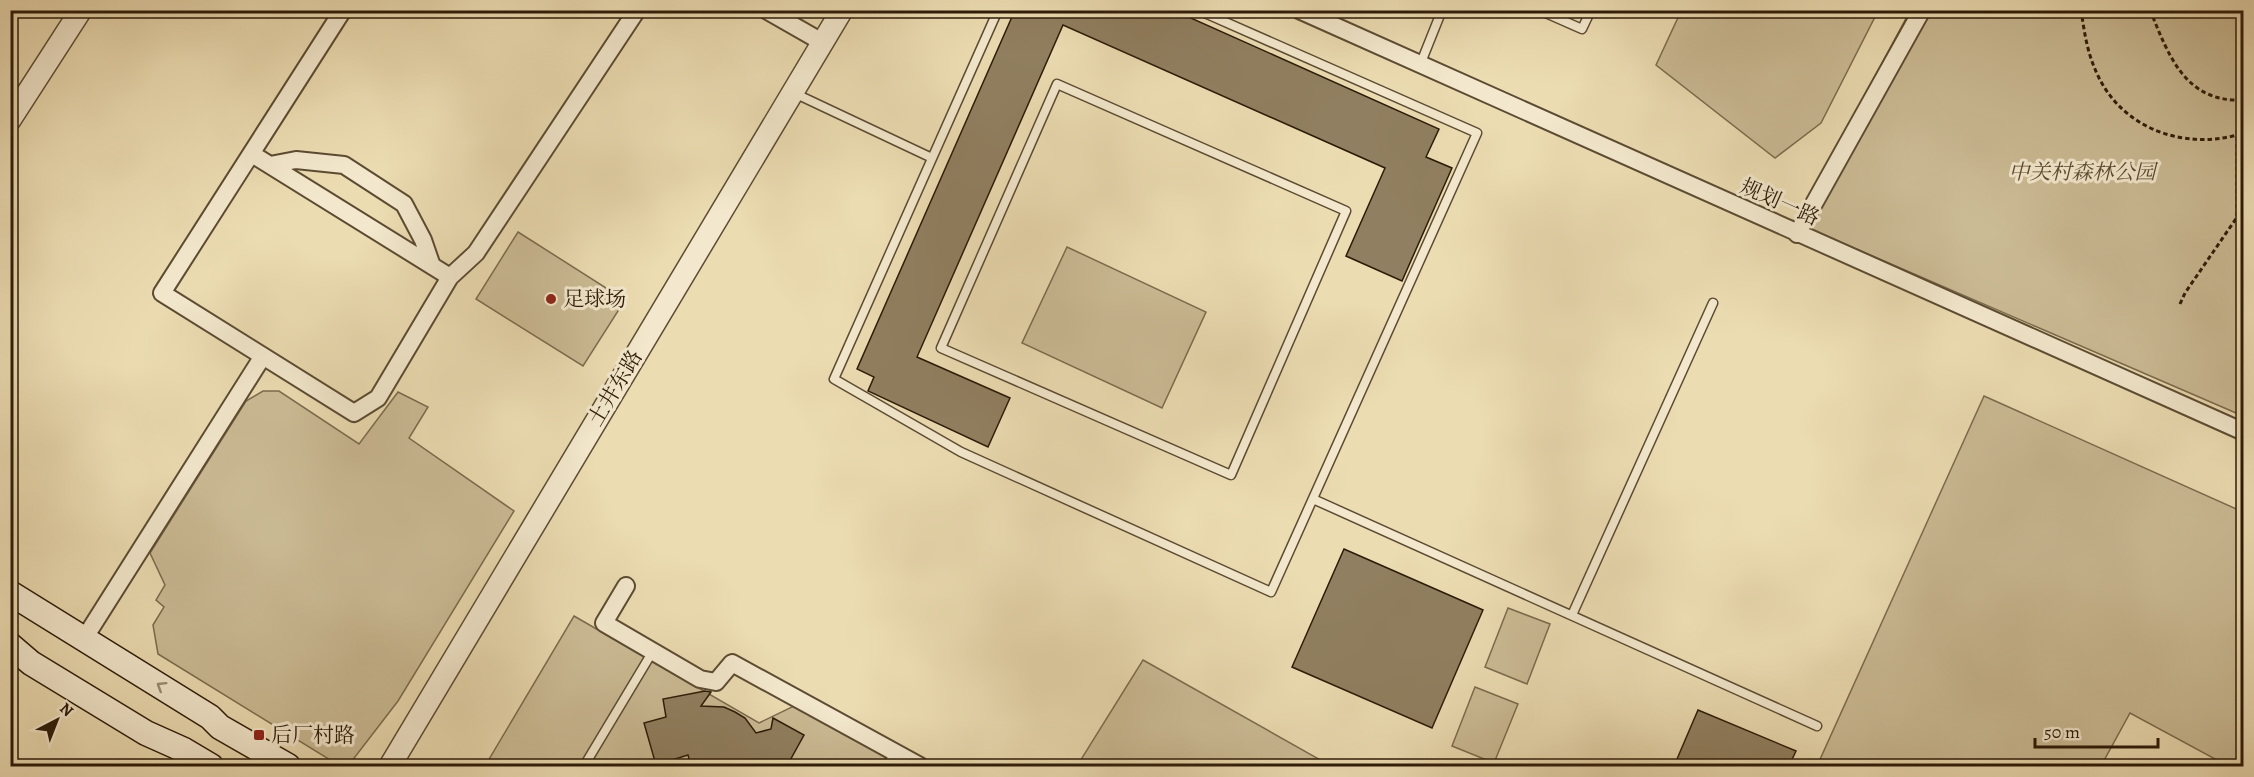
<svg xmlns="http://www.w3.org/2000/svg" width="2254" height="777" font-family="Alegreya,'Noto Serif SC',serif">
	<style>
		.green { fill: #cbbb95; stroke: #7c6b4e; stroke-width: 1.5 }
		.building { fill: #907f60; stroke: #2c1b08; stroke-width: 1.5 }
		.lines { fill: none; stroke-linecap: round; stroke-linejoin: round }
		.service-casing { stroke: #5c4b32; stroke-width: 11 }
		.minor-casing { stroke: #5c4b32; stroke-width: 20 }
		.tertiary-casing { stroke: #5c4b32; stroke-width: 24 }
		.secondary-casing { stroke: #2c1b08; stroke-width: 27 }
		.path { stroke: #2c1b08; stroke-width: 3; stroke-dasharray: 4.5 3; stroke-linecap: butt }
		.service { stroke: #f3e8cd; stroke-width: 8 }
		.minor { stroke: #f3e8cd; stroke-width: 16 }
		.tertiary { stroke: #f3e8cd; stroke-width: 21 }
		.secondary { stroke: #f3e8cd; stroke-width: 24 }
		.oneway { stroke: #998c74 }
		.poi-dot { fill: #8f2418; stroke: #f3e8cd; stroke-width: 2 }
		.labels { text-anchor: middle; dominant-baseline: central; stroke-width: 6; stroke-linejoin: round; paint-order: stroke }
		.park-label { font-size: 21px; font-style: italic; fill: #5c4b32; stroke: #f3e8cd }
		.street-label { font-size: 21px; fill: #2c1b08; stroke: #f3e8cd }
		.poi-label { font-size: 21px; fill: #2c1b08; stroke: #f3e8cd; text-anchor: start }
	</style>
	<rect width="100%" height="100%" fill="#ecdcb2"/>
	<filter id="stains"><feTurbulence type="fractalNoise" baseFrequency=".00333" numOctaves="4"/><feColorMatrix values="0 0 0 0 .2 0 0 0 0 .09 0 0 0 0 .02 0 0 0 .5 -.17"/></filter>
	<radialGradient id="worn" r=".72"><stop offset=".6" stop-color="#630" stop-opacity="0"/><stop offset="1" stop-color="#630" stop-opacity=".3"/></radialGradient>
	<path class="green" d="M1681,11V10L1878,11L1821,123L1775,158L1656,65Z
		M1910,11H2243V416L1796,223Z
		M518,232L625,300L583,366L476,299Z
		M1067,247L1206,312L1162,408L1022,343Z
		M263,391H279L359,444L398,392L428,407L409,438L514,511L398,701L348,766H340L158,654L153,625L164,607L156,600L165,585L150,553L246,401Z
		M1984,396L2243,512V766H2228L2130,713L2101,766H1817Z
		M1508,608L1550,624L1527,684L1485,667Z
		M574,616L759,723L798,704L908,766H485Z
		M1143,660L1331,766H1077Z
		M1475,687L1518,704L1494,763L1452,746Z"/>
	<path class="building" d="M1015,10H1173L1439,129L1426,157L1452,168L1402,281L1346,256L1385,168L1063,25L917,357L1010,398L988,447L868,391L874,377L857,369Z
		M1344,549L1483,610L1432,728L1292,667Z
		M705,691L711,692L701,706L724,707L735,712L745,718L756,733L771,729L773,718L804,735L788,764L781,766H691L688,755L656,765L644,723L666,717L663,699Z
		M1698,710L1796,751L1789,766H1674Z"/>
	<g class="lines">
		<g class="service-casing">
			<path id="service" d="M998,10L834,379L961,452L1271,592L1477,133L1198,10
				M1539,10L1582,29L1591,10
				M1420,65L1442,10
				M1057,84L1346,211L1231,475L941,348Z
				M794,93L932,158
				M1313,499L1817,726
				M1572,615L1713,303
				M584,766L653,651
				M887,766L895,753"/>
		</g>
		<g class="minor-casing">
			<path id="minor" d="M766,10L822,42
				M1299,10L2244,432
				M252,154L450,277L378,398L354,413L162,293L343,10
				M270,165L296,160L344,165L404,204L423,240L432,266
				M1797,234L1922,10
				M450,277L476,253L637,10
				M626,586L604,623L700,679L716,682L732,663L920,766
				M84,639L263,356"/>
		</g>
		<g class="tertiary-casing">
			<path id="tertiary" d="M10,120L81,10
				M390,766L842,10"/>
		</g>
		<g class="secondary-casing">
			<path id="secondary" d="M10,593L210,717L220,727L288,766
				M10,645L31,663L146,733L184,750L211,766"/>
		</g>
		<path class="path" d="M2081,10C2084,30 2087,51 2095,69C2119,129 2185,152 2244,133
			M2150,10C2169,56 2185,103 2244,100
			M2237,161L2244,165
			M2237,216V135L2244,26
			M2180,304L2185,293L2244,207"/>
		<use href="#service" class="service"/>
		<use href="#minor" class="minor"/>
		<use href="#tertiary" class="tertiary"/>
		<use href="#secondary" class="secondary"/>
	</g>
	<defs><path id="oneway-chevron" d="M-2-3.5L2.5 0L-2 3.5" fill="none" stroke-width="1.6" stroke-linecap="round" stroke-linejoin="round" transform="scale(1.5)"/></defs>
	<use class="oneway" href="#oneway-chevron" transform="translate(161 686) rotate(-148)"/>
	<g class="poi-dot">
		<circle cx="551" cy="299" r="6"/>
		<rect x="253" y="729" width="12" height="12" rx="3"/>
	</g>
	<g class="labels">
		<g class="park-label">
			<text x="2082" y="172">中关村森林公园</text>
		</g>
		<g class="street-label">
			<text transform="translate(1780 202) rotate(24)">规划一路</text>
			<text transform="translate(615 388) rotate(-59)">土井东路</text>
		</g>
		<g class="poi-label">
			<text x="563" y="299">足球场</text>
			<text x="271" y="735">后厂村路</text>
		</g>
	</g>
	<rect width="2254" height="777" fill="none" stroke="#ecdcb2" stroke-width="36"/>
	<rect x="12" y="12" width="2230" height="753" fill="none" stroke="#2c1b08" stroke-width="3"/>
	<rect x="18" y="18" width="2218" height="741" fill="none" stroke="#2c1b08" stroke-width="1.5"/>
	<g transform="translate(57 720) rotate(42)" stroke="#f3e8cd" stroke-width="4.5" paint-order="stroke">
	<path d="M0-4.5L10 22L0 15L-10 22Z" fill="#2c1b08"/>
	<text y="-9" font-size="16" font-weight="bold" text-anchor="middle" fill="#2c1b08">N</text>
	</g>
	<path d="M2035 738v9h123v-9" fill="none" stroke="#2c1b08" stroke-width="3"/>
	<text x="2044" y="738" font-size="18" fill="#2c1b08" stroke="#f3e8cd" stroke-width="4.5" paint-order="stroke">50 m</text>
	<rect width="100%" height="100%" filter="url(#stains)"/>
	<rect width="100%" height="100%" fill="url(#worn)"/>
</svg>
